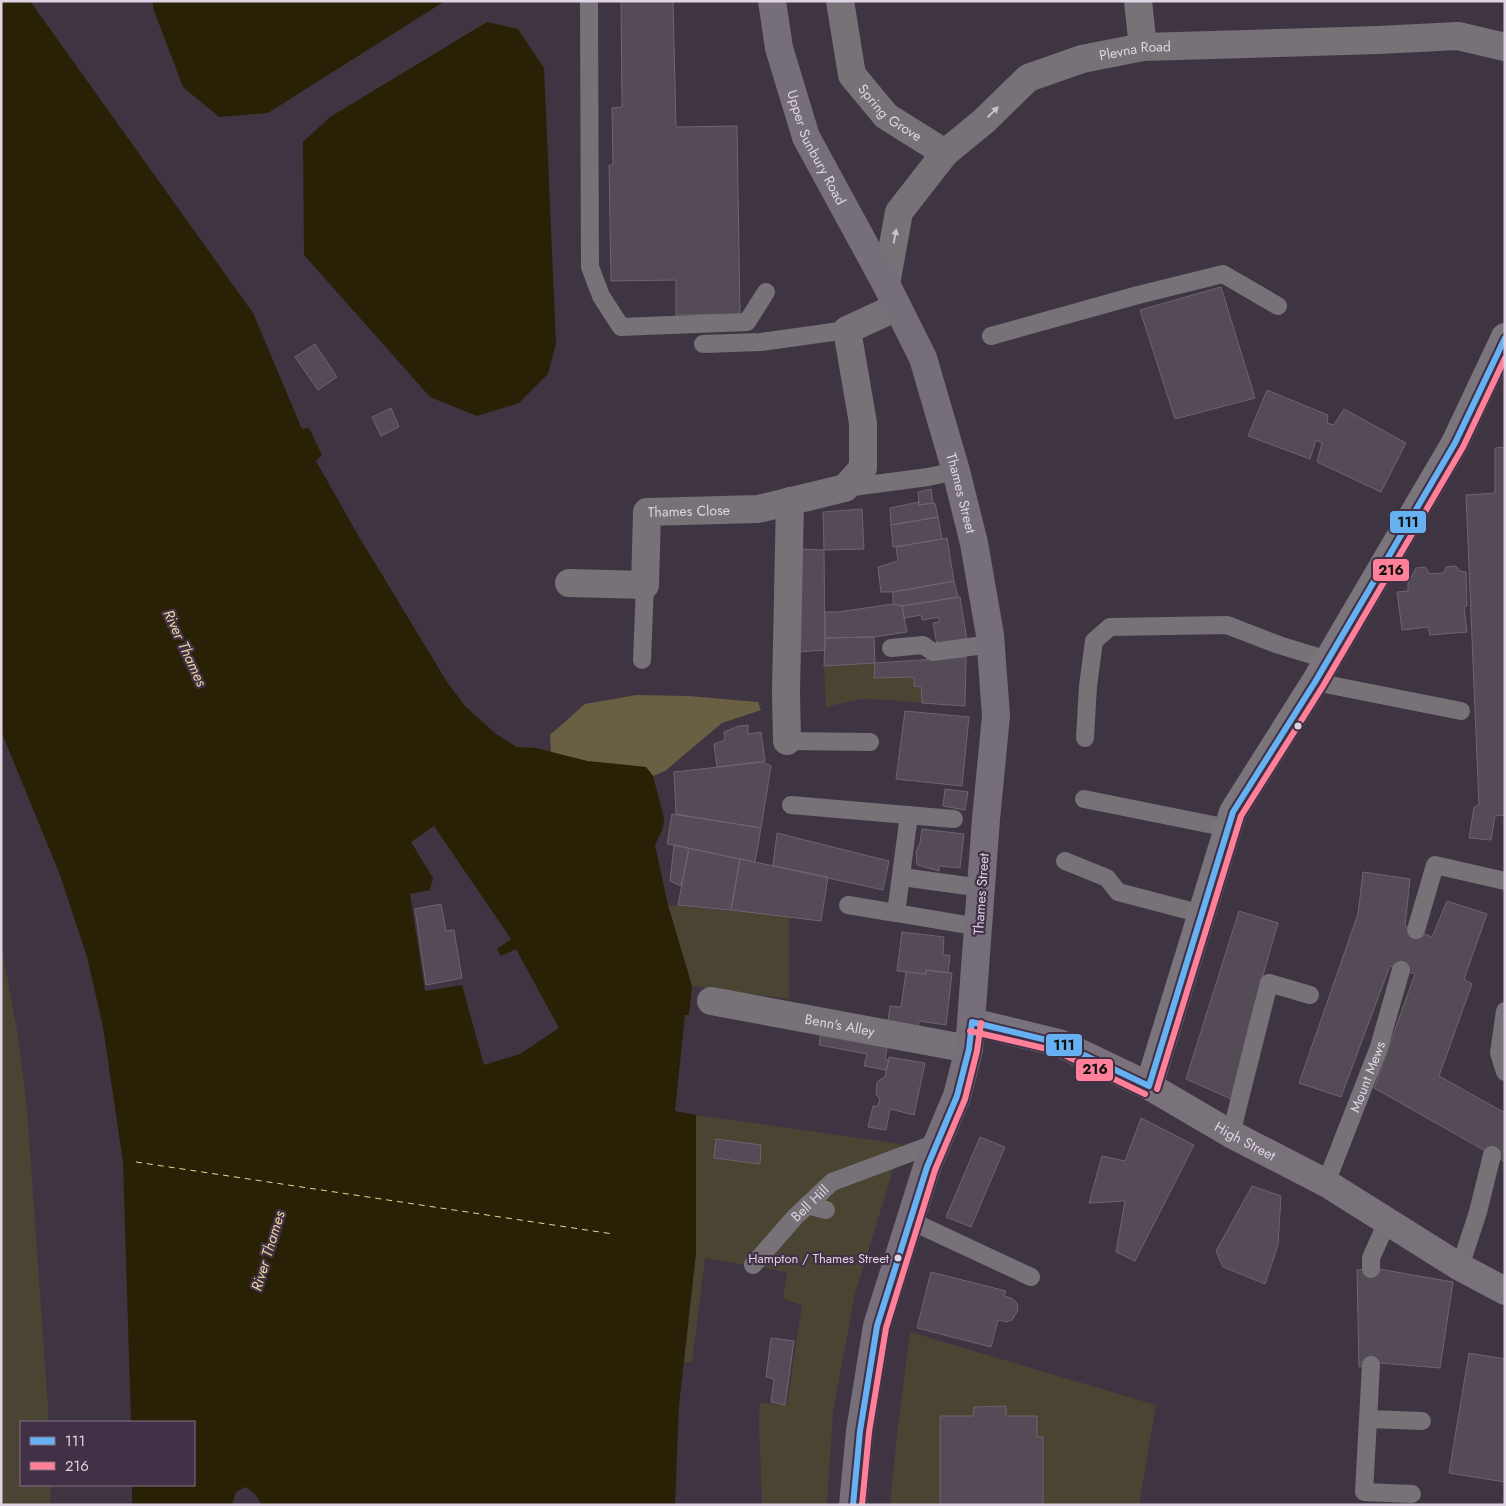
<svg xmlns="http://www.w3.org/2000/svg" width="1506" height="1506" font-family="Jost,sans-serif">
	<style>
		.green { fill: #4a4433 }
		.forest { fill: #695f43 }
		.water { fill: #292106; fill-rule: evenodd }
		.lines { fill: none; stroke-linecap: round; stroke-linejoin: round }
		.ferry { stroke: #e7d698; stroke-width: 1; stroke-dasharray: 6 5; stroke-linecap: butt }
		.building { fill: #544b56; stroke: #6c646f }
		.lane { stroke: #767278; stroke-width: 18 }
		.street { stroke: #767278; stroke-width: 28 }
		.secondary { stroke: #7a757b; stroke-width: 28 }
		.primary { stroke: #79727a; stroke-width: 28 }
		.highway { stroke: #766e78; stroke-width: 28 }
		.bus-1-casing { stroke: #423047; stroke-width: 10 }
		.bus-2-casing { stroke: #423047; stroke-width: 10 }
		.bus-1 { stroke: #66b1f2; stroke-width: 6 }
		.bus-2 { stroke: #ff8098; stroke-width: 6 }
		.oneway { fill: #cac0ce }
		.bus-dot { fill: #dfd4e3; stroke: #423047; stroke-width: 2 }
		.labels { text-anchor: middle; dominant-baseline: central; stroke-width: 4.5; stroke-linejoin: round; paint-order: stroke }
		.bus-label { font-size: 13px; fill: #dfd4e3; stroke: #423047; text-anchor: end }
		.street-label { font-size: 14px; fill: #dfd4e3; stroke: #423047 }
		.water-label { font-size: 15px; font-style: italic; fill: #e7d698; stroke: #423047 }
		.line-badge { stroke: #423047; stroke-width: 2 }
		.pale-badge-label { font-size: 14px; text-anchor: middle; font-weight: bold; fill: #111 }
	</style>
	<rect width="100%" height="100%" fill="#3f3542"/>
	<path class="green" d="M875,663V678L914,677V686L921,687L922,703L892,700L861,699L826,707L824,666Z
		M668,905L789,916V999L692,986Z
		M1,945L17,1029L27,1108L49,1422H21V1485H51L50,1505H1Z
		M696,1115L901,1144L855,1294L833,1411L827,1505H762L759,1424L760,1403L787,1405L802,1305L783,1299L787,1272L705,1258L692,1362H684L696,1253Z
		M910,1332L1156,1405L1139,1505H890L898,1426Z"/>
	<path class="forest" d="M636,695L689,696L758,702L761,710L722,723L665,771L653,776L646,767L587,761L551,752L550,735L585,704Z"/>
	<path class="water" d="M1,1H30L253,313L302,429L309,428L322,455L316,461L358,535L447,682L465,706L496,734L517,747L536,748L587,761L646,767L653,776L664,818L663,828L655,845L668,905L692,986L689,1015H685L675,1111L696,1115V1253L679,1405L675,1505H262L255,1494L246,1487L236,1492L232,1505H132V1485H194V1422H131L123,1162L103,1027L87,957L60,875L1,731ZM434,826L511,939L497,949L501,956L516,949L559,1028L520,1054L484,1065L462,985L425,991L410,894L430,890L433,878L411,842Z
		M153,1H445L268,113L219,117L183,87L153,8Z
		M487,22L518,29L544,68L556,344L548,374L519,403L477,416L430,397L304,255L303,142L330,117Z"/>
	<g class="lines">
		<path class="ferry" d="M136,1162L613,1234"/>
	</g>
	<path class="building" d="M621,1H673L676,127L737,126L740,314L676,315V280L611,281L609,165H613L612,108L622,107Z
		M1221,287L1255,398L1175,419L1140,310Z
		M315,344L337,377L318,390L295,357Z
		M1267,390L1328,415L1327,423L1334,425L1344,409L1406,443L1381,492L1317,462L1322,443L1316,440L1310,459L1248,436Z
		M391,408L399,427L381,436L372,417Z
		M1505,447V815L1495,816L1491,840L1469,838L1474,807L1479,805L1466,495L1495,493V448Z
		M931,489L933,503L919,505L918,492Z
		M919,502V505L935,503L938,517L891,525L890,508Z
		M862,509L864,549L824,550L823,512Z
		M938,517L942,539L893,547L891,525Z
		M947,538L954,581L893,592H881L878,567L898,561L896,547Z
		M800,549L824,550L825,650L797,652Z
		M1456,566L1460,571L1466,572L1467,606L1464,607L1467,632L1430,635L1428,627L1402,630L1397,592L1408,591V578H1411L1416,568L1425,567L1430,574L1444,573L1446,567Z
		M954,581L958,597L902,606L893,604V592Z
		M960,597L967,640L937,645L933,623L939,622V617L922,620L921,615L904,618L902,606Z
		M893,604L902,606L907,632L874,637L825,638V612H838Z
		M874,637L875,663L824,666L825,638Z
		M966,657L965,706L922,703L921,687L914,686V677L874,678L875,663Z
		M905,711L969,717L962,786L896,779Z
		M748,725V734L761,732L765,761L717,767L714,744L725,740L724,732L739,726Z
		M763,762L771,766L761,828L676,814L674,772Z
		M945,789L968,792L965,810L943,806Z
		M672,814L761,828L755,862L667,844Z
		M922,829L964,834L960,868L939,866V871L917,865L916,852L920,843Z
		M777,833L889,861L883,890L773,866Z
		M674,845L689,848L681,886L670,881Z
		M689,848L740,859L731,910L678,905Z
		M740,859L828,877L821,921L731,910Z
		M1363,872L1410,879L1405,926L1432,937L1447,901L1487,914L1464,979L1472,984L1439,1076L1505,1113V1162L1374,1088L1415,974L1390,966L1341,1097L1299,1083L1358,914Z
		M441,904L446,931L454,930L462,978L426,985L415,909Z
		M1239,911L1278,923L1249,1024L1231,1099L1186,1079Z
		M902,932L944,937L943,955H950L948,973L926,970V974L897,971Z
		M926,970L952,973L946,1025L919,1021L918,1027L888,1021L890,1006L901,1007L906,972L926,974Z
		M821,1031L888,1043L885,1059L889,1060L886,1070L864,1066L867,1054L819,1045Z
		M889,1057L925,1063L914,1115L890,1109L886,1130L868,1127L873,1106H878L880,1099L876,1095L877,1082L885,1077Z
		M1141,1118L1194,1145L1135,1261L1116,1252L1125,1201L1089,1203L1102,1156L1125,1161Z
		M980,1137L1005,1147L971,1227L946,1217Z
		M716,1139L761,1145L760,1164L714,1158Z
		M1252,1186L1281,1196L1278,1245L1265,1284L1223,1267L1216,1251Z
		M1379,1269L1453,1282L1440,1368L1380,1363L1359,1367L1357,1270Z
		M931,1272L1006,1291L1004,1296L1011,1298L1017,1303L1018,1310L1012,1320L1006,1322L998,1320L991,1347L917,1328Z
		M771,1338L794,1341L785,1405L771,1402L774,1379L766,1377Z
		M1469,1353L1505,1359V1482L1449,1473Z
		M1006,1406V1416H1037V1437H1043V1505H940V1416H973L974,1407Z"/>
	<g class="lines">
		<g class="lane">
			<path d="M589,1L590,267L601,296L621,327L747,322L766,292"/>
			<path d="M991,336L1138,295L1223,274L1278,306"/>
			<path d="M703,344L761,342L847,330"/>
			<path d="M845,488L928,477L956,471"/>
			<path d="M891,648L923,645L933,652L991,644"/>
			<path d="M642,660L645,585"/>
			<path d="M1315,682L1461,711"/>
			<path d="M1085,738L1088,686L1094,641L1110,627L1227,625L1279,645L1328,660"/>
			<path d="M787,741L870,742"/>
			<path d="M1084,799L1228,828"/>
			<path d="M791,805L954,819"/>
			<path d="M1065,861L1107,878L1118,892L1202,914"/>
			<path d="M902,877L982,888"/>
			<path d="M848,905L896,913L909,815"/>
			<path d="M896,913L979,927"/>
			<path d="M1416,930L1435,865L1505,881"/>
			<path d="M1505,1011L1499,1053L1505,1072"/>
			<path d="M1231,1134L1269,983L1310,995"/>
			<path id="s1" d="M1326,1183L1379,1047L1401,970"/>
			<path d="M807,1205L826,1210"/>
			<path d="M909,1220L1031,1277"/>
			<path id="s2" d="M753,1265L795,1217L832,1182L939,1142"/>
			<path d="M1460,1267L1478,1212L1492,1155"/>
			<path d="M1371,1269V1258L1387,1222"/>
			<path d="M1371,1365L1364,1492L1412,1494"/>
			<path d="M1368,1419L1422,1421"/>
		</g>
		<g class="street">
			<path id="s3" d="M840,1L852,75L886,116L945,153"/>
			<path d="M1138,1L1143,47"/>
			<path id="s4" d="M886,284L899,212L945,153L984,121L1028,78L1082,59L1143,47L1378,40L1458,36L1505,47"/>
			<path id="s5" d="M569,583L645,585L647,512L758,509L845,488L863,468V423L847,330L897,307"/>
			<path d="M787,741L786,692L790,501"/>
			<path id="s6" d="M711,1001L969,1049"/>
		</g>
		<path class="secondary" d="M1149,1086L1233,812L1315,682L1455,443L1505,337"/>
		<path class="primary" id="s7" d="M972,1022L1059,1043L1149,1086L1231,1134L1326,1183L1460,1267L1505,1291"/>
		<path class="highway" id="s8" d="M772,1L779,48L806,137L886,284L923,358L956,471L974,543L990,635L996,716L986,819L969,1049L957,1096L927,1167L877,1326L860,1431L853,1505"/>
		<g class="bus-1-casing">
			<path id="bus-1" d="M972,1022L1059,1043L1149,1086
				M1149,1086L1233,812L1315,682L1455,443L1505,338
				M853,1505L860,1431L877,1326L927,1167L957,1096L969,1049L972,1022"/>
		</g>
		<g class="bus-2-casing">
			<path id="bus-2" d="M970,1031L1056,1051L1145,1094
				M1157,1089L1241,816L1323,686L1463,447L1505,358
				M862,1505L869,1432L886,1328L935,1170L965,1099L977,1051L981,1023"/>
		</g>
		<use href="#bus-1" class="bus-1"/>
		<use href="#bus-2" class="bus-2"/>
	</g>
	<defs><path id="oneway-solid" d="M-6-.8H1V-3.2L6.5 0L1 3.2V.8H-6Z" transform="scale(1.25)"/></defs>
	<g class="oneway">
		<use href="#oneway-solid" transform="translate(993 112) rotate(-44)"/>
		<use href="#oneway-solid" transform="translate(895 236) rotate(-79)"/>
	</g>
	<g class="bus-dot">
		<circle cx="1298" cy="726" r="4.5"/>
		<circle cx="898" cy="1258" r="4.5"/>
	</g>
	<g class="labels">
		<g class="bus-label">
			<text x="889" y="1258">Hampton / Thames Street</text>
		</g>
		<g class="street-label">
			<text stroke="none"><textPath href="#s4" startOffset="371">Plevna Road</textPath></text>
			<text stroke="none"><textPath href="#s3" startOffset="129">Spring Grove</textPath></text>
			<text stroke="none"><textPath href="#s8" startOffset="154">Upper Sunbury Road</textPath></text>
			<text stroke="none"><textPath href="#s8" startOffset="531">Thames Street</textPath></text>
			<text stroke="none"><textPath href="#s5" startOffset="191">Thames Close</textPath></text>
			<text transform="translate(981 894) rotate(-86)">Thames Street</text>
			<text stroke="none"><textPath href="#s6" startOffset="131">Benn's Alley</textPath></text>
			<text stroke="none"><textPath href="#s1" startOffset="114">Mount Mews</textPath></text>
			<text stroke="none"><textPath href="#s7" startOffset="300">High Street</textPath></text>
			<text stroke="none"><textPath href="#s2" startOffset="84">Bell Hill</textPath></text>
		</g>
		<g class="water-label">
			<text transform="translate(185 648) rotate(65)">River Thames</text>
			<text transform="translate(268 1251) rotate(-73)">River Thames</text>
		</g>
	</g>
	<g class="line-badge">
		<rect x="1389" y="510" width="38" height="24" rx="5" fill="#66b1f2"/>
		<rect x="1372" y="558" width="38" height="24" rx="5" fill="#ff8098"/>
		<rect x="1045" y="1033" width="38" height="24" rx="5" fill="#66b1f2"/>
		<rect x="1075" y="1058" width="39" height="24" rx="5" fill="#ff8098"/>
	</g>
	<g class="pale-badge-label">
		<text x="1408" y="527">111</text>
		<text x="1391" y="575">216</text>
		<text x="1064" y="1050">111</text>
		<text x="1095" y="1074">216</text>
	</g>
	<rect width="1506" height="1506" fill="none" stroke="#dfd4e3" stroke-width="5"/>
	<rect x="20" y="1421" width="175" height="65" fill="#423047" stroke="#817285"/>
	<rect x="30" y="1437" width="25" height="8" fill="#66b1f2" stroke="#817285"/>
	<text x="65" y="1446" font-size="15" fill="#dfd4e3">111</text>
	<rect x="30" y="1462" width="25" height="8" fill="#ff8098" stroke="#817285"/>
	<text x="65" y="1471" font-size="15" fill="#dfd4e3">216</text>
</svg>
